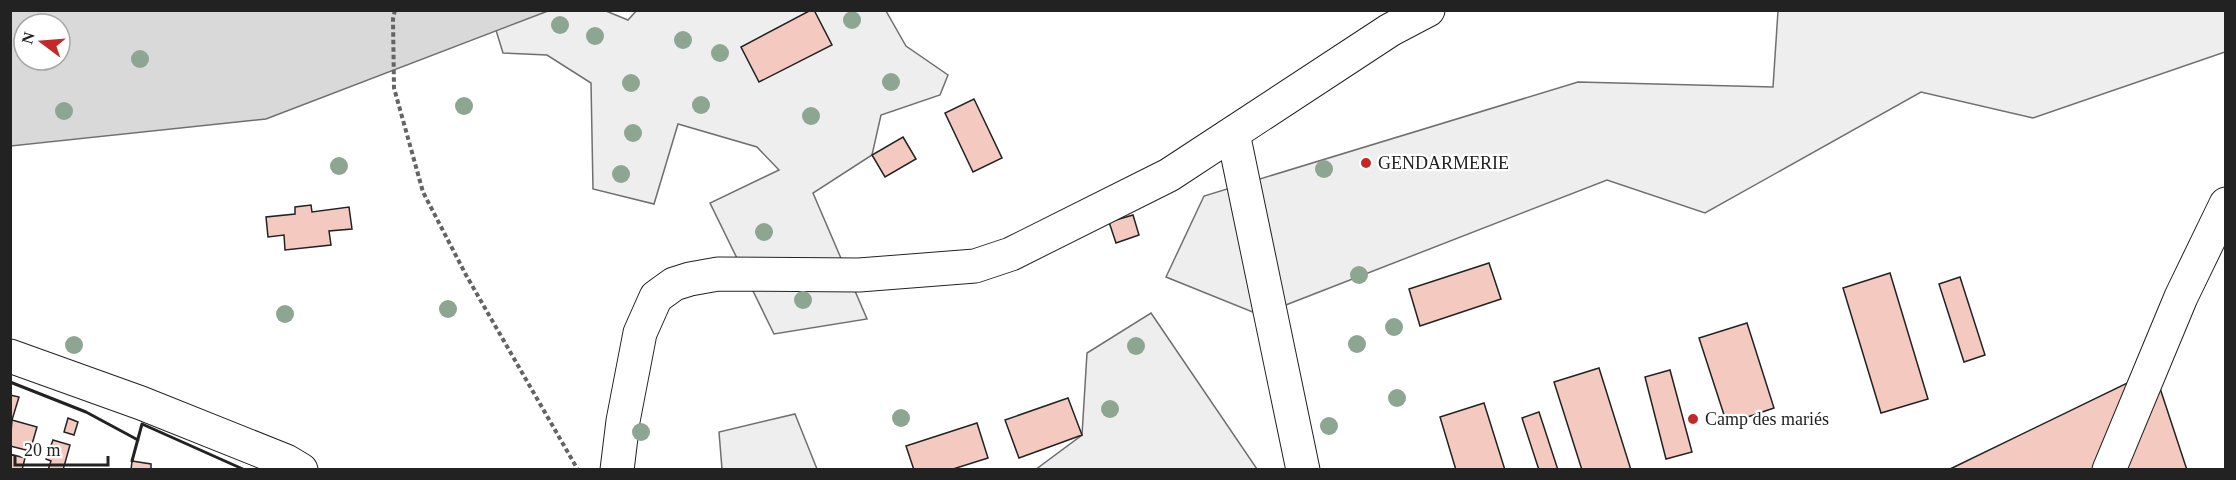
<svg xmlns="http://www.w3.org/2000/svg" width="2236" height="480" font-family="Georgia,serif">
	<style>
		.green { fill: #eee; stroke: #6f6f6f; stroke-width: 1.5 }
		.water { fill: #d9d9d9; stroke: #6f6f6f; stroke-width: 1.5; fill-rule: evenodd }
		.building { fill: #f3c9c0; stroke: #222; stroke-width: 1.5 }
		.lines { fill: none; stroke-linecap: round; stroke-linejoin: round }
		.minor-casing { stroke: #222; stroke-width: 35 }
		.major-casing { stroke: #222; stroke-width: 35 }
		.path { stroke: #646464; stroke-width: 4; stroke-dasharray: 4.5 3; stroke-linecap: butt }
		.minor { stroke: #fff; stroke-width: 33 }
		.major { stroke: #fff; stroke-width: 33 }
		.wall { stroke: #222; stroke-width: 3 }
		.tree { fill: #8da692 }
		.poi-dot { fill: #c62828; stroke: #fff; stroke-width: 2 }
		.labels { text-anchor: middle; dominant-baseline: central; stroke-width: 4.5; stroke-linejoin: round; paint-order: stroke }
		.poi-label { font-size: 18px; fill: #222; stroke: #fff; text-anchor: start }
	</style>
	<rect width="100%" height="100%" fill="#fff"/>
	<path class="green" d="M538,10L606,11L628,20L637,10L886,11L906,46L948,75L940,95L881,115L872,155L813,193L867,319L774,334L710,203L779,170L757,147L678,124L654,204L593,189L591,83L547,55L503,53L495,27Z
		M1778,11H2225V52L2033,118L1921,92L1705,213L1607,180L1260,315L1166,277L1204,196L1578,82L1773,87Z
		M1151,313L1257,469L1035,470L1082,435L1087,353Z
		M795,414L817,469H722L719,432Z"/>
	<path class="water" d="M10,11L11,10L548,11L266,119L11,146ZM24,24H60V60H24Z"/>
	<path class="building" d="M811,10H814L832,45L759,82L741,47Z
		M974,99L1002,158L973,172L945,113Z
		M903,137L916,159L885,177L872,155Z
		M311,205L312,212L349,207L352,229L329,231L331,245L285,250L284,235L268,237L266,217L295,214V207Z
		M1133,215L1139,235L1116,243L1109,222Z
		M1489,263L1501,299L1420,326L1409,289Z
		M1890,273L1928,399L1881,413L1843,288Z
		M1960,277L1985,355L1964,362L1939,284Z
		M1747,323L1774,408L1727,424L1699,338Z
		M1599,368L1631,470H1582L1554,382Z
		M1670,370L1692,452L1666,459L1645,377Z
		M2154,370L2187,470H1948Z
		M10,395L19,397L12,420L10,419Z
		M1068,398L1082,435L1019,458L1005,420Z
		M1484,403L1505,470H1456L1440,417Z
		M1539,412L1558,470H1539L1522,418Z
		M68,418L78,422L74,435L64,432Z
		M12,420L37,427L30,451L10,446Z
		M977,423L988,458L950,470H914L906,446Z
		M53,440L70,445L63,470H48L51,461L46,459Z
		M10,454L25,458L22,470H10Z
		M132,461L151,464V470H131Z"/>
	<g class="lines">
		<g class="minor-casing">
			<path id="minor" d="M1233,133L1303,470
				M617,470L623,421L640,333L656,297L674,284L690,279L718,274L859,275L975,266L1011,254L1169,175L1390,30L1428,10
				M2109,470L2181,297L2226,204"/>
		</g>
		<g class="major-casing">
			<path id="major" d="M10,356L141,403L286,461L301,470"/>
		</g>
		<path class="path" d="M395,10L393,19L394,88L423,192L466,275L578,470"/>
		<use href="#minor" class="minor"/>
		<use href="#major" class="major"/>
		<path class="wall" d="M10,382L86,412L138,440
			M132,461L142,424L245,470"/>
	</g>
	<g class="tree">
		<circle cx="852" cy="20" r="9"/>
		<circle cx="560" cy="25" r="9"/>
		<circle cx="595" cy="36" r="9"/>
		<circle cx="683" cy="40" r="9"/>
		<circle cx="720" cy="53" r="9"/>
		<circle cx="140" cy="59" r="9"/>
		<circle cx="891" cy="82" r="9"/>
		<circle cx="631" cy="83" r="9"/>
		<circle cx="701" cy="105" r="9"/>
		<circle cx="464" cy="106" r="9"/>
		<circle cx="64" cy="111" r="9"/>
		<circle cx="811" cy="116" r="9"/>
		<circle cx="633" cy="133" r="9"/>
		<circle cx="339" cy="166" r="9"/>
		<circle cx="1324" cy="169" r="9"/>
		<circle cx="621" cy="174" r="9"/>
		<circle cx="764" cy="232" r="9"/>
		<circle cx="1359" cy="275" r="9"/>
		<circle cx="803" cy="300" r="9"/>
		<circle cx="448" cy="309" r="9"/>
		<circle cx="285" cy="314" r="9"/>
		<circle cx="1394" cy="327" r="9"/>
		<circle cx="1357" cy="344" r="9"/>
		<circle cx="74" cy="345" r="9"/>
		<circle cx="1136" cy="346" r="9"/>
		<circle cx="1397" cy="398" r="9"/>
		<circle cx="1110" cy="409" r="9"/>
		<circle cx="901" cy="418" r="9"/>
		<circle cx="1329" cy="426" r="9"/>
		<circle cx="641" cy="432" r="9"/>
	</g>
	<g class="poi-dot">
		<circle cx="1366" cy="163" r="6"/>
		<circle cx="1693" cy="419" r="6"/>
	</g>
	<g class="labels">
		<g class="poi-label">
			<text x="1378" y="163">GENDARMERIE</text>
			<text x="1705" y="419">Camp des mariés</text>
		</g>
	</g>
	<rect width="2236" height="480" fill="none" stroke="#222222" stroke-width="24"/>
	<g transform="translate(42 42) rotate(286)"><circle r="28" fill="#ffffff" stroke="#a7a7a7" stroke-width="1.5"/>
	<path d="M0-4.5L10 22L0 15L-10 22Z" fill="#c62828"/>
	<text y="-9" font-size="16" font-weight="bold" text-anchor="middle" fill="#222222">N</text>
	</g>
	<path d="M15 456v9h93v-9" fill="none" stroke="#222222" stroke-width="3"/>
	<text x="24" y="456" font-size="18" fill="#222222" stroke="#ffffff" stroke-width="4.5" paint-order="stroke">20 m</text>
</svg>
